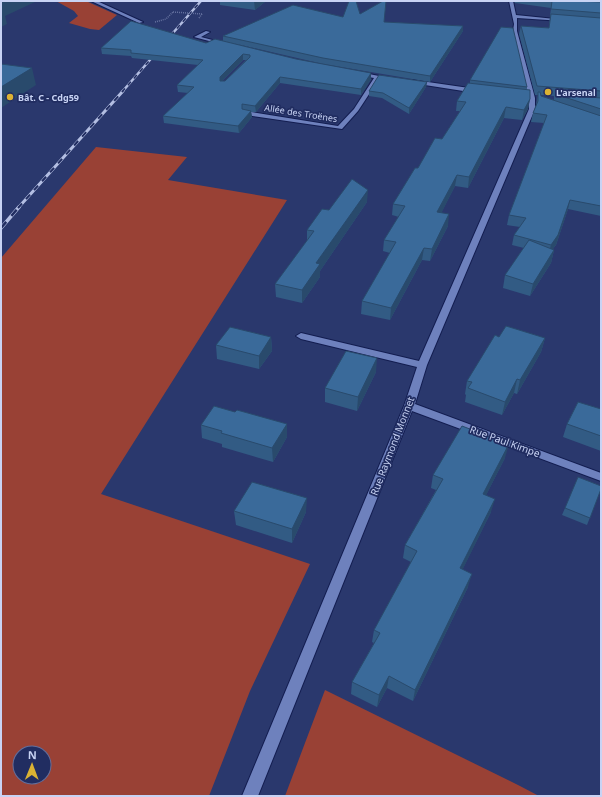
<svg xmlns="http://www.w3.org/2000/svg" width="602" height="797" font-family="'Noto Sans',sans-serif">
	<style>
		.green { fill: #994135; fill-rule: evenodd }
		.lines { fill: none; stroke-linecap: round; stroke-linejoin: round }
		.minor-casing { stroke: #131d50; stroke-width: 2 }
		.path { stroke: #6673a0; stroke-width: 1.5; stroke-dasharray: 1 1; stroke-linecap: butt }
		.minor { fill: #6e81bd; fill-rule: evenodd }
		.rail-far2-casing { stroke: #b3bee2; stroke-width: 2.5 }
		.rail-far1-casing { stroke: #b3bee2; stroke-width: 3 }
		.rail-casing { stroke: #b3bee2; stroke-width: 3.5 }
		.rail-far2 { stroke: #212d61; stroke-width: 1.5; stroke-dasharray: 4.5; stroke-linecap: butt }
		.rail-far1 { stroke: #212d61; stroke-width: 2; stroke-dasharray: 6; stroke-linecap: butt }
		.rail { stroke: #212d61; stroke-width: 2.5; stroke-dasharray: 8; stroke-linecap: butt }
		.path-bridge { stroke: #6673a0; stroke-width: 1.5; stroke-dasharray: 1 1; stroke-linecap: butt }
		.wall { fill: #325b84; fill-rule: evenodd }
		.shaded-wall { fill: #294a6c }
		.building { fill: #3a6a9a; stroke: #294a6c; fill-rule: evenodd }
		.poi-dot { fill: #dbb233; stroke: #212d61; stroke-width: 1.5 }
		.labels { text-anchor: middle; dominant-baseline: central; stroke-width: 3.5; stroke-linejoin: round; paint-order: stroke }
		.far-poi-label { font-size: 9px; font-weight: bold; fill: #c8d3f4; stroke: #212d61; text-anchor: start }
		.far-street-label { font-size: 9px; fill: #c8d3f4; stroke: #212d61 }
		.street-label { font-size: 10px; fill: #c8d3f4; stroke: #212d61 }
	</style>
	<rect width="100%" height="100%" fill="#2a386d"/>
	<path class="green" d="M56,1H86L117,15L99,30L90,29L69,23L78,16L74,11Z
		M96,147L187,157L168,180L287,200L101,494L310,564L250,691L209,796H1V258ZM20,753H44V777H20Z
		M325,690L520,786L539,796H285Z"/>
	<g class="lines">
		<g class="minor-casing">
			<path id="minor" d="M91,1H97L143,22L139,23Z
				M509,1H513L516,15L565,20L563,21L517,18V31L535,98V109L427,365L415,404L601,473V481L412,411L258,796H242L404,406L417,367L301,339L296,336L301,333L419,361L529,109V98L513,31L514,24Z
				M206,31L210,32L201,37L224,43V45L194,37Z
				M359,72L394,79L391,81L379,79L358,111L342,129L245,115L242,113L245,111L338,126L354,109L374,78L357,75V73Z
				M414,80L476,89L479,91L476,93L412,83V81Z"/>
		</g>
		<path class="path" d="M199,18L202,14
			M155,22L166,19L173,12"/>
		<use href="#minor" class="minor"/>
		<g class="rail-far2-casing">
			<path id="rail-far2" d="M165,42L201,1
				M122,92L156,53"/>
		</g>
		<g class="rail-far1-casing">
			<path id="rail-far1" d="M18,208L123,91"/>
		</g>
		<g class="rail-casing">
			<path id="rail" d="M1,228L19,207"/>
		</g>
		<use href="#rail-far2" class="rail-far2"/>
		<use href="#rail-far1" class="rail-far1"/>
		<use href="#rail" class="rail"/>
		<path class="path-bridge" d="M173,12L202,14"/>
	</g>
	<path class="wall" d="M220,1H266L255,10L220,5Z
		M514,1H601V216L568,209L556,245L552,250H554L551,263L530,296L503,288L505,275L524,248L512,245L514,235L520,227L507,225L509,215L544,123L531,122L533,113L536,105L538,95H535L519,34L521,26L549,28L550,16L551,8L515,3ZM541,95L554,96V100L541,96Z
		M360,14L384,22L463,26V31L430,82L323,64L232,43L371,79L361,95L280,83L256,112H251L252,117L239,133L164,123L163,116L188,93L178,92L177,85L198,65L132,58L131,56L102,54L101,48L206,43L223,41V36L343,17ZM243,60H246L225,81H222Z
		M470,80L527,87V90L530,99L528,109L522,120L504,118L468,188L455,186L441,213L448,226L430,261L422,260L390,320L361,314L362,301L390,253L383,251L384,240L399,217L392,215L393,204L418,168L442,139L460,111H456L457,101L470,83Z
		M427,82L426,87L409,114L382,98L369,96V91Z
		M367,202L320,271V277L302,303L276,297L275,284L307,241V230L329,210Z
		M271,337L272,351L259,369L217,359L216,345Z
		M499,337L545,338L541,352L517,394L514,393L502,415L465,402L466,395L465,394L467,381Z
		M376,372L357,411L325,402V388Z
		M601,409V451L563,437L567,424Z
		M235,412L287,424V437L273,462L222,447V444L202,438L201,425Z
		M505,458L486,495L491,512L462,570L468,587L413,701L387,688L377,707L351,694L352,682L374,643L372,642L374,630L411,562L403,558L405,545L436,490L431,488L433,475Z
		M601,489L587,525L562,515L565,508Z
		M234,511L306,512L292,543L236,525Z"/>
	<path class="shaded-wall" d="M2,1H35V2L5,16L7,24L1,27V2Z
		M254,1H266L255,10Z
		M463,26V31L430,82V76Z
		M243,54V60L220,83V77Z
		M32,68L36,85L1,108V87Z
		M371,73V79L361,95V89Z
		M280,77V83L256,112L255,106Z
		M427,82L426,87L409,114V108Z
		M530,99L528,109L522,120L524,110Z
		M506,107L504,118L468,188L469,177Z
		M251,111L252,117L239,133L238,126Z
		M457,175L455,186L436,224L437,212Z
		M368,190L367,202L320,271V277L302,303V290L316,263Z
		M570,200L568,209L556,245L548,255L551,245Z
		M449,214L448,226L430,261L432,249Z
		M424,248L422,260L390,320L391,308Z
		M554,250L551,263L530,296L533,284Z
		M271,337L272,351L259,369V356Z
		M545,338L541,352L517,394L520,380Z
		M377,358L376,372L357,411L358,397Z
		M517,379L514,393L502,415L505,402Z
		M287,424V437L273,462L272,448Z
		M509,444L505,458L480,507L483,494Z
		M307,498L306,512L292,543V529Z
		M495,499L491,512L457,581L460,568Z
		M472,574L468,587L413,701L415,690Z
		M389,676L387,688L377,707L379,695Z"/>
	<path class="building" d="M349,1H356L360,14L383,1H386L384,22L463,26L430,76L323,58L223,36L293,5L343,17Z
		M552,1H574L601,2V13L551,9Z
		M551,14L601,18V91L537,86L521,26L549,28Z
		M131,21L206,43L215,39L296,59L371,73L361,89L280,77L255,106L242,104V109L251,111L238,126L163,116L194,87L177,85L203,60L131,53V50L101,48ZM243,54L250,55V57L225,81H220V77Z
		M501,27L513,28L527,87L470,80Z
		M1,64L32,68L1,87Z
		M379,75L427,82L409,108L383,93L369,91Z
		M468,83L530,90V99L524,110L506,107L469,177L457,175L437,212L449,214L432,249L424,248L391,308L362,301L396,242L384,240L405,206L393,204L415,168H418L435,138L442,139L466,102L457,101Z
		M538,92H540L541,96L601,116V206L570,200L558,235L551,245L514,235L526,218L509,215L547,115L533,113L538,101Z
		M555,94L601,98V109Z
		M352,179L368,190L316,263L320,264L302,290L275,284L314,231L307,230L322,209L329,210Z
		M529,240L554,250L533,284L505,275Z
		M506,326L545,338L520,380L517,379L505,402L468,388L472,382L467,381L495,335L499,337Z
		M230,327L271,337L259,356L216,345Z
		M346,351L377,358L358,397L325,388Z
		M578,402L601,409V436L567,424Z
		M214,406L235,412L237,410L287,424L272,448L221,433L222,431L201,425Z
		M462,426L509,444L483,494L495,499L460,568L472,574L415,690L389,676L379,695L352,682L380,633L374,630L417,551L405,545L443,479L433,475Z
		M578,477L601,486V489L590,518L565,508Z
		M252,482L307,498L292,529L234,511Z"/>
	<g class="poi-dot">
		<circle cx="548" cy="92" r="4"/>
		<circle cx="10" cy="97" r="4"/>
	</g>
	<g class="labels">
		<g class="far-poi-label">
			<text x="556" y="92">L'arsenal</text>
			<text x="18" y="97">Bât. C - Cdg59</text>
		</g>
		<g class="far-street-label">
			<text transform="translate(301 113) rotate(9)">Allée des Troënes</text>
		</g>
		<g class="street-label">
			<text transform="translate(505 441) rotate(20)">Rue Paul Kimpe</text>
			<text transform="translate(392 446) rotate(-69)">Rue Raymond Monnet</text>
		</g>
	</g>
	<rect width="602" height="797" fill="none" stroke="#c8d3f4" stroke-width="4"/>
	<g transform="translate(32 765) rotate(1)"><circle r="19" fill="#212d61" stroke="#646f9c"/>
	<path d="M0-3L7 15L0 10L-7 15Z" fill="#dbb233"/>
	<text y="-6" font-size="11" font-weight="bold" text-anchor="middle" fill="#c8d3f4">N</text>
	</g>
</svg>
